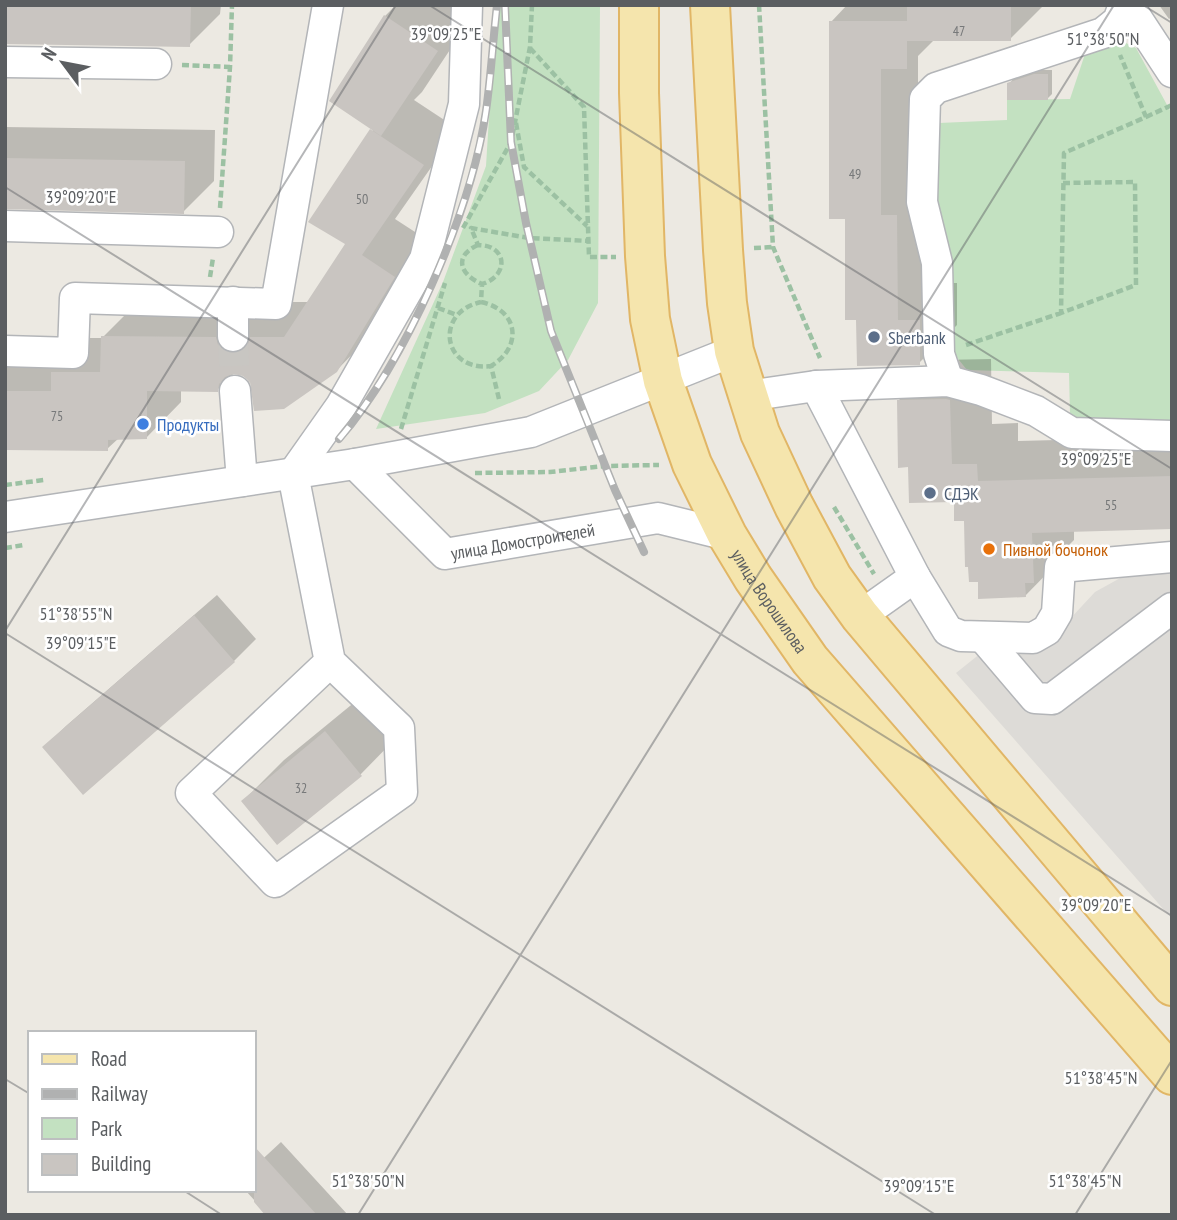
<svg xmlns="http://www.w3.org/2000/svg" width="1177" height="1220" font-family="'PT Sans Narrow',sans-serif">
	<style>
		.industrial { fill: #dddbd7 }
		.green { fill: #c3e1c1 }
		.shadow { fill: #0003 }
		.building { fill: #c9c5c1 }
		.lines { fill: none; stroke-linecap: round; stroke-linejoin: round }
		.minor-tunnel { stroke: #c8c6c2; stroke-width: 30; stroke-dasharray: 30 15; stroke-linecap: butt }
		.minor-casing { stroke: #b3b5b8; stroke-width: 33 }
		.major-casing { stroke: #e1b666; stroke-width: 42 }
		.path { stroke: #9cc1a3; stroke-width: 4.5; stroke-dasharray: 7 3.5; stroke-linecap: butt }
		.minor { stroke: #fff; stroke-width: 30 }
		.major { stroke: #f5e5ad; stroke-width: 38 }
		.rail-casing { stroke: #b0b1b1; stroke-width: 8 }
		.rail { stroke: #fff; stroke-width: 5; stroke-dasharray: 16; stroke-linecap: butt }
		.ticks { fill: none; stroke: #5b5e61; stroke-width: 2; stroke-opacity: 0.45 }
		.service-dot { fill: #5c6f8a; stroke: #fff; stroke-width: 2.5 }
		.shop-dot { fill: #3f7fe0; stroke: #fff; stroke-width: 2.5 }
		.food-dot { fill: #e8710a; stroke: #fff; stroke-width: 2.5 }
		.labels { text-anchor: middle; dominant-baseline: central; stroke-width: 5; stroke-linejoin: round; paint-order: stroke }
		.number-label { font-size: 14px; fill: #767879 }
		.service-label { font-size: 18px; fill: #4e5e75; stroke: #fff; text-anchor: start }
		.shop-label { font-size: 18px; fill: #366cbe; stroke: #fff; text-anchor: start }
		.street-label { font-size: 18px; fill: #5b5e61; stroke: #fff }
		.food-label { font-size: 18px; fill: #c56008; stroke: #fff; text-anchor: start }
		.ticks-label { font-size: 18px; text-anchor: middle; fill: #5b5e61; stroke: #fff; stroke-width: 5; stroke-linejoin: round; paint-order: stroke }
	</style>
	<rect width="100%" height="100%" fill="#ece9e2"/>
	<path class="industrial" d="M1160,556H1172V919L956,673L986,649H1042L1095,592Z"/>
	<path class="green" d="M496,5H600L598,303L568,360L539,391L485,413L376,429L443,282L486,166Z
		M1126,43L1136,48L1172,114V427L1077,421L1070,414L1069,373L967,370L955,355L934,204L939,123L1007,120V100L1070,99L1086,51Z"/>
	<path class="shadow" d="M5,5H221L220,14L189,45Z
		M396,5H472L477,9L422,92L414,100L458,129L395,219L429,241L372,334L336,371L251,381L244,374L235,372L217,390H181V402L146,438H119L107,449H5V356L88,338H102L138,302L270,319L287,302H309L347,243L373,129L385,16Z
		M847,5H1044L1010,39H935L918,56V178L935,283H957V325L919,363L858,319L846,218L831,22Z
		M1159,5H1172V17L1169,19Z
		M1040,70H1052V94L1047,99L1009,84L1014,78Z
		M5,127L215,130L214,181L183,212L5,207Z
		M991,359L992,424L1018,423V441L1172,437V528L1074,530V540L1066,548V554L1025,596L965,519L955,501L910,466L898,401L940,360Z
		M217,595L256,639L234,661L44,748L66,726Z
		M367,692L401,733L360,775L243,801L284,760Z
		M281,1142L348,1215H268L245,1190H254V1167Z"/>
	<path class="building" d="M5,5H191L190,47L5,44Z
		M907,5H1011V41H907V69H881V215H897L898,320H920V365L857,366L856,320H845V219H829V21H907Z
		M384,15L438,51L381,136L329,101Z
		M1034,74H1048V100H1007V83Z
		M370,129L424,165L362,255L395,277L337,372L284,409L254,411L250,382L243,376L234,374L225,377L219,384L218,392L147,391V439L108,440V451L5,450V391H51V372H100L101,336L216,337L218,345L225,351L232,353L242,351L248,344L250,337H284L345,244L308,222Z
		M5,158L185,161L184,214L5,209Z
		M946,399L950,400L952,464H977L978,481L1172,476V529L1032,533L1034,583H1025L1026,597L978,599V582H969L968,567H965L964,521H954V502L909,503L908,467L898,468L897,400Z
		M194,615L235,662L83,795L42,747Z
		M325,731L362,776L277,845L241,801Z
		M254,1146L317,1215H265L254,1202Z"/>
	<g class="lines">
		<path class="minor-tunnel" d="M233,336L235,391"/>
		<g class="minor-casing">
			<g id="minor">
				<path d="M1128,5L1172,72"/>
				<path d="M5,62L156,64"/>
				<path d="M5,226L218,232"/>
				<path d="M233,336V302"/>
				<path d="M5,351L73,353L75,298L276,304L328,5"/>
				<path d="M948,381L939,354L937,263L922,202L925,99L936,88L1103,33L1118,21L1124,5"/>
				<path d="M816,386L915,577L860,616"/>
				<path d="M235,391L242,481"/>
				<path d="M748,396L816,386L948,381L981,390L1036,411L1072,433L1172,436"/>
				<path id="s1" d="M355,464L445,554L658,518L727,535"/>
				<path d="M5,517L355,464L531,432L734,351"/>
				<path d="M915,577L948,631L961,636L1033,638L1047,630L1057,613L1060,567L1172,557"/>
				<path d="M983,637L1035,698L1052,699L1172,608"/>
				<path d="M330,662L191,793L275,882L402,792L399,728L330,662L293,474L341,406L425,259L464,104L467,5"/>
			</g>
		</g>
		<g class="major-casing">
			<g id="major">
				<path id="s2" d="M639,5V93L645,256L650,319L663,381L692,464L727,535L753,578L810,660L1172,1075"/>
				<path d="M710,5L723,250L727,303L734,351L760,433L794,506L832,577L860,616L1172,986"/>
			</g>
		</g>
		<path class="path" d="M759,5L773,247L820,358
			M530,48L584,107L589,257H616
			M182,65L230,67
			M1146,117L1172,105
			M516,123L524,167L587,226
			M1063,183L1135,182L1136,285L1061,313L1064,153L1146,117L1120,55
			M220,208L230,67L232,5
			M463,228L511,142L530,47L532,5
			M478,245C453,256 460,275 482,284
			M754,248L773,247
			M210,277L213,258
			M481,302C519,310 523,347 491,366
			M438,308L457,315
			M966,345L1061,313
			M499,399L491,366C442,372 434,312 481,302L482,284C509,276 508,245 478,245L471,228L529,238L589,241
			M401,429L445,283
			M475,473L550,472L605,466L659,465
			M5,485L44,480
			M834,507L874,574
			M5,548L24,545"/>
		<use href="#minor" class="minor"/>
		<use href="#major" class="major"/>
		<g class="rail-casing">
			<path id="rail" d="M505,5L511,142L526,223L551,331L615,490L644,552
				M339,439C406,361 471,213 486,111C491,76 493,40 497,5"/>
		</g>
		<use href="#rail" class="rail"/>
	</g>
	<path class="ticks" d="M429,5L1172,469M1143,5L1172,23M5,187L1172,916M5,631L396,5M5,633L936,1215M5,1079L30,1094M183,1190L222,1215M358,1215L1114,5M1075,1215L1172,1060"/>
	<g class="service-dot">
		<circle cx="874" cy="337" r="7"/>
		<circle cx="930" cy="493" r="7"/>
	</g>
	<circle class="shop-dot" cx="143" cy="424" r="7"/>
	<circle class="food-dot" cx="989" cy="549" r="7"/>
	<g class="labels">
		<g class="number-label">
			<text x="959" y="31">47</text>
			<text x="855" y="174">49</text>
			<text x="362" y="199">50</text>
			<text x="57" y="416">75</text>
			<text x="1111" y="505">55</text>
			<text x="301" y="788">32</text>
		</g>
		<g class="service-label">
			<text x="888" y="337">Sberbank</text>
			<text x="944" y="493">СДЭК</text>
		</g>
		<g class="shop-label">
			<text x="157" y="424">Продукты</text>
		</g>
		<g class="street-label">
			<text stroke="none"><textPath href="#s1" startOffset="206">улица Домостроителей</textPath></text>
			<text stroke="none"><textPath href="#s2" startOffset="623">улица Ворошилова</textPath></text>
		</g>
		<g class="food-label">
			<text x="1003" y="549">Пивной бочонок</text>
		</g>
	</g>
	<g class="ticks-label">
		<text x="446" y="40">39°09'25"E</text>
		<text x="1103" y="45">51°38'50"N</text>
		<text x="81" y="203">39°09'20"E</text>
		<text x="1096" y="465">39°09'25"E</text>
		<text x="76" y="620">51°38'55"N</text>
		<text x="81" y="649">39°09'15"E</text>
		<text x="1096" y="911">39°09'20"E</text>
		<text x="1101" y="1084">51°38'45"N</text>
		<text x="368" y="1187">51°38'50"N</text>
		<text x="1085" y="1187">51°38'45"N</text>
		<text x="919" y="1192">39°09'15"E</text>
	</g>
	<rect width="1177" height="1220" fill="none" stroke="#5b5e61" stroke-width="14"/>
	<rect x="28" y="1031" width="228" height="161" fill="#ffffff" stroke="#bdbfc0" stroke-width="2"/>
	<rect x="42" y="1054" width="35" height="10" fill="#f5e5ad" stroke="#bdbfc0" stroke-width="2"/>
	<text x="91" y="1066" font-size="21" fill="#5b5e61">Road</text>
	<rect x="42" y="1089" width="35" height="10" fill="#b0b1b1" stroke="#bdbfc0" stroke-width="2"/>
	<text x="91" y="1101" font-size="21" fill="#5b5e61">Railway</text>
	<rect x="42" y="1118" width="35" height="21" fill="#c3e1c1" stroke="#bdbfc0" stroke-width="2"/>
	<text x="91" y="1136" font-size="21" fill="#5b5e61">Park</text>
	<rect x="42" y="1154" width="35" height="21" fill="#c9c5c1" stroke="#bdbfc0" stroke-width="2"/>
	<text x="91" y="1171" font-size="21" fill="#5b5e61">Building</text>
	<g transform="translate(63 63) rotate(302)" stroke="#ffffff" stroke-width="5" paint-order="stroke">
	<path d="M0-5L12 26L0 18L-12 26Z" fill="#5b5e61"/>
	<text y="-10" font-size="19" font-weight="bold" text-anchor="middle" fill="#5b5e61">N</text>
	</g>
</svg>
